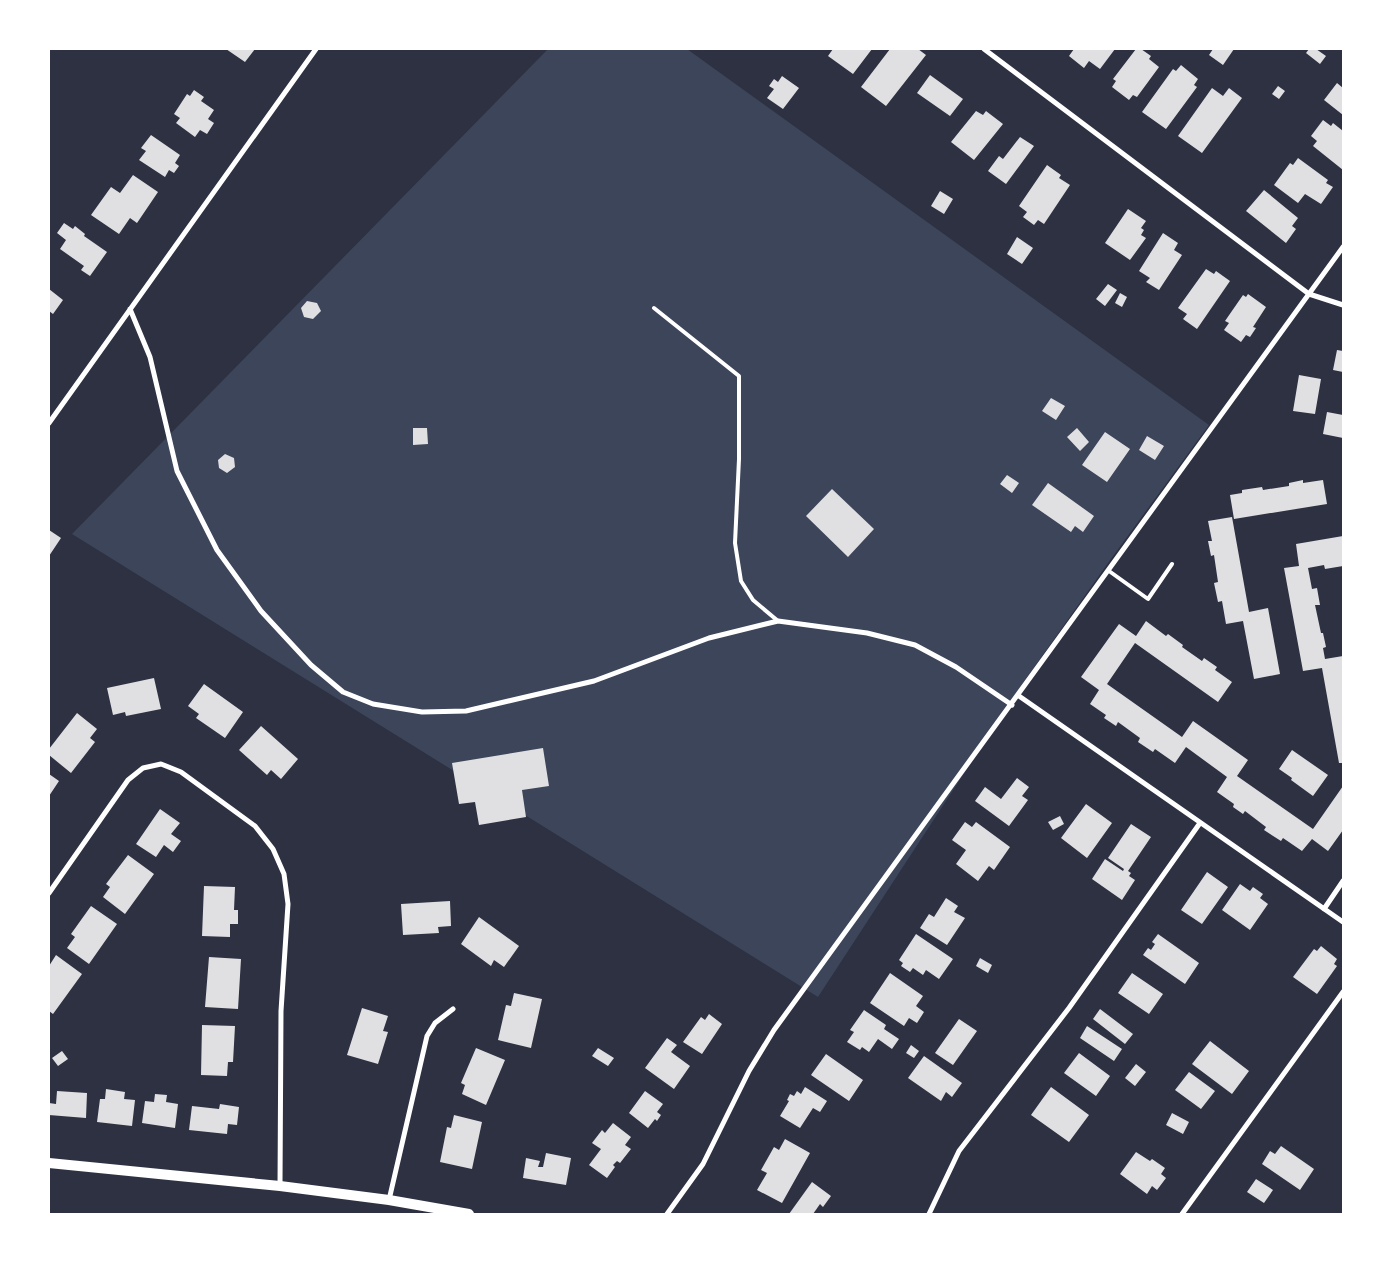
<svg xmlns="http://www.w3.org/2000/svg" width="1392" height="1263" font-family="Montserrat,sans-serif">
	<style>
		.green { fill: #3c4559 }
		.building { fill: #e0e0e3 }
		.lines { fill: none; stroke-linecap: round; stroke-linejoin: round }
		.service { stroke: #fff; stroke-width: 4 }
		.minor { stroke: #fff; stroke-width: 5 }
		.secondary { stroke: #fff; stroke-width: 10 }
	</style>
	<rect width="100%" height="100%" fill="#2d3142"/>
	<path class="green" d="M548,49H687L1209,425L1108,563L1023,683L818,997L72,534Z"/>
	<path class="building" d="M226,49H255L245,62Z
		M833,49H872L853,74L828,56Z
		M890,49H918L926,55L886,106L861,87Z
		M1074,49H1115L1100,69L1089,61L1084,68L1069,56Z
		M1136,49H1141L1151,56L1149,59L1159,67L1137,97L1133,95L1129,100L1112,87L1116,81L1113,79Z
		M1213,49H1234L1223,65L1209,55Z
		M1309,49H1316L1326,56L1320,64L1306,53Z
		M1181,65L1198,79L1194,85L1197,87L1166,129L1142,112L1173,69L1176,71Z
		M930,75L963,99L950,116L917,93Z
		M782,76L799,88L783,109L767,98L774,89L769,86L774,79L778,82Z
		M1337,83L1343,88V115L1324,100Z
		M1278,86L1285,91L1279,99L1272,94Z
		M1212,88L1223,96L1229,88L1242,98L1202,153L1178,136Z
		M194,90L204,97L201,101L214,110L208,119L214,123L207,134L200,130L195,137L176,123L180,118L174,114L187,94L190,96Z
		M976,111L983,115L986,111L1003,124L974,160L951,142Z
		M1323,120L1331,126L1333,123L1343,131V170L1313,146L1317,141L1311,136Z
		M151,135L180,155L175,163L179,166L174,173L169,170L165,177L139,160L146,151L141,148Z
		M1020,137L1034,146L1006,184L988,171L999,156L1003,159Z
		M1298,158L1328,180L1326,183L1333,187L1321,204L1305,194L1298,203L1274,185L1290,163L1293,165Z
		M1047,165L1061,175L1059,178L1070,185L1044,224L1038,220L1034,225L1023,217L1027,212L1019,206Z
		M133,175L158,192L137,223L130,218L119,234L91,215L111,187L120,193Z
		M1264,190L1298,218L1292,226L1296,229L1286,243L1246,211Z
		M940,191L953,199L944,214L931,206Z
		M1128,209L1146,221L1141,228L1144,230L1141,235L1146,238L1130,260L1105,243Z
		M64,223L73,229L75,226L85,234L84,236L107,252L90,276L81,270L84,266L60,249L66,240L57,233Z
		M1163,233L1178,243L1174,250L1182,255L1159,290L1146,282L1150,278L1139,271Z
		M1017,237L1033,248L1022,264L1007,254Z
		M1206,269L1214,274L1216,271L1230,281L1197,329L1183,319L1187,314L1178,308Z
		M1108,284L1117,290L1105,306L1096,299Z
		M49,289L63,300L53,314L49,311Z
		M1120,293L1127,297L1122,307L1115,303Z
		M1248,294L1266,307L1253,327L1256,328L1250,337L1246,335L1241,342L1224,330L1229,323L1225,321L1243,295L1246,297Z
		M307,301L317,303L321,311L313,319L304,317L301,308Z
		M1337,350L1343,351V372L1333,370Z
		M1299,375L1321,379L1315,414L1293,411Z
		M1051,398L1065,406L1056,420L1042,411Z
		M1327,412L1343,415V438L1323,434Z
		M413,428H427L428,444L413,445Z
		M1077,428L1089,442L1080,451L1067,437Z
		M1105,432L1130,449L1107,482L1082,465Z
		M1147,436L1164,446L1155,460L1139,450Z
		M225,454L234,458L235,467L227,473L219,468L218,460Z
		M1007,475L1019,483L1012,493L1000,484Z
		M1303,480V483L1323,480L1327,504L1234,519L1230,495L1242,493V490L1262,487L1263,490L1289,486V483Z
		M1048,483L1094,516L1083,532L1075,526L1071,532L1032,505Z
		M832,489L874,529L848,557L806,516Z
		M1232,517L1249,612L1268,608L1280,674L1254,679L1243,621L1226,624L1222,601L1218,602L1214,583L1218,582L1214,555L1211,556L1208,541H1212L1208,521Z
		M49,530L61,538L49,556Z
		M1343,536V566L1325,569L1324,565L1308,568L1312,589L1317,588L1320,605H1315L1321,633H1323L1326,647L1323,648L1325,659L1343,656V763H1339L1322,668L1303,671L1284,568L1299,566L1296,544Z
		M1146,621L1166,636L1168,634L1183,645L1182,647L1202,661L1204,658L1217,667L1215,670L1232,682L1218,702L1135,643L1107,684L1182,737L1193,721L1248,760L1237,776L1313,829L1343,786V830L1328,851L1312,839L1302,851L1283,838L1281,841L1264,830L1266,827L1245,811L1243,814L1233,807L1234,804L1217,792L1227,777L1186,747L1175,763L1155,749L1153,752L1138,742L1140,738L1118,722L1116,726L1104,718L1106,715L1090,704L1099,690L1081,677L1119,624L1136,636Z
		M154,678L161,709L126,716L125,712L113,715L107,688Z
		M204,684L243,712L225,738L196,718L199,714L188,706Z
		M77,713L97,729L90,738L95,742L71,773L49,755V749Z
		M261,726L298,759L281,779L271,770L267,775L239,750Z
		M543,748L549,786L522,790L526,817L479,825L475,802L459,804L452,763Z
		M1292,750L1328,775L1313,796L1291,780L1292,778L1279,769Z
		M49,774L59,781L49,796Z
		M1017,778L1029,787L1022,796L1028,800L1009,826L975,801L985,787L1001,799Z
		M1086,804L1112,823L1087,858L1061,838Z
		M160,809L180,823L171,834L181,841L173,852L164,845L156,857L136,844Z
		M1060,816L1064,824L1053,830L1048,822Z
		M965,822L972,827L976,822L1010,847L994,870L989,866L978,881L956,864L966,850L952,840Z
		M1131,824L1151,837L1128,871L1131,873L1129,876L1135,880L1122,900L1092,879L1105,859L1123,871L1124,869L1108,858Z
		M128,855L154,874L125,914L103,897L110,887L106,884Z
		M1207,872L1228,887L1202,924L1181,910Z
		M1240,884L1250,891L1253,887L1263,894L1260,898L1268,904L1250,930L1222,910Z
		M204,886L235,887L234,910H238V924H230V937L202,936Z
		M946,898L958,906L954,912L965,918L947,945L920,928L929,914L934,917Z
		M450,901L451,926L438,927L439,933L403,935L401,904Z
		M91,906L117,924L89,964L67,948L75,937L71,934Z
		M479,917L519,946L504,967L494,960L491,966L461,944Z
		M916,934L953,959L939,979L926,970L923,975L913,968L910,972L901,966L903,963L899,960Z
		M1158,934L1199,963L1185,984L1143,955L1148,948L1151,950L1155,944L1152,942Z
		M1321,946L1337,959L1334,964L1337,966L1317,994L1293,977L1314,949L1317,951Z
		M56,955L82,974L53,1014L49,1011V966Z
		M209,957L241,959L238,1009L205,1007Z
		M980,958L992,965L988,973L976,966Z
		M890,973L923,996L916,1006L924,1012L917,1023L909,1018L904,1026L870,1003Z
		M1132,973L1163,994L1149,1014L1118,993Z
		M514,993L542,999L531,1048L498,1040L506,1005L511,1006Z
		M362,1008L388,1016L383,1031L388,1032L378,1064L347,1055Z
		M1100,1009L1133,1034L1125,1044L1093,1019Z
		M864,1010L886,1025L884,1029L899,1039L892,1049L878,1039L869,1052L862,1047L860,1050L847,1042L854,1032L850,1030Z
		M709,1014L722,1024L702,1054L683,1042L701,1017L705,1020Z
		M959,1019L977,1031L953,1065L935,1053Z
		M202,1025L235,1026L233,1062H228L227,1076L201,1075Z
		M1087,1026L1122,1049L1114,1061L1080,1038Z
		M667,1038L677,1045L671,1052L690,1066L674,1089L645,1068Z
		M1210,1041L1249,1071L1232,1094L1192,1064Z
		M911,1045L919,1051L914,1058L906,1053Z
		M476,1048L505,1060L486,1105L462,1094L465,1085L461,1083Z
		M598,1048L614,1058L608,1066L592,1056Z
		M62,1051L68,1059L58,1066L52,1058Z
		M1079,1053L1110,1076L1096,1096L1064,1073Z
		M826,1054L863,1080L849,1101L811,1075Z
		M924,1056L962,1083L952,1097L946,1092L941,1101L908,1078Z
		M1136,1064L1146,1072L1135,1086L1125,1078Z
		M1189,1072L1215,1091L1201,1109L1175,1090Z
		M805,1087L827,1101L820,1112L813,1108L800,1128L780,1116L789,1101L787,1100L790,1094L794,1096L797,1091L801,1094Z
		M1051,1087L1089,1115L1069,1142L1031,1115Z
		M106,1089L125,1092L124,1099L135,1100L132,1126L97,1122L100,1099H105Z
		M57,1091L87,1093L86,1118L49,1115V1103L56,1104Z
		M645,1091L663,1104L657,1112L661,1115L657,1121L655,1119L648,1128L629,1113Z
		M155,1094L167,1095L166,1102L178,1104L175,1128L142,1123L145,1101L154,1102Z
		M220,1104L239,1107L237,1125L228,1124L227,1134L189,1130L192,1106L219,1109Z
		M1172,1113L1189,1122L1183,1134L1166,1125Z
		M454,1115L482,1122L472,1169L440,1162L447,1127L451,1128Z
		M613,1123L631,1137L625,1145L631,1149L620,1163L617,1161L613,1165L615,1167L607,1178L589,1165L601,1149L592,1143L602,1130L605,1133Z
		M785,1139L810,1153L782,1203L757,1190L767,1173L761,1170L774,1147L779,1150Z
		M1281,1146L1314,1169L1300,1190L1262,1164L1270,1151L1275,1154Z
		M1136,1152L1150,1161L1152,1159L1165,1168L1161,1174L1166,1178L1157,1190L1152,1186L1147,1194L1120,1174Z
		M546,1153L571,1158L566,1185L523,1178L526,1158L540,1161L538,1167H543Z
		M1256,1179L1273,1190L1264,1203L1247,1192Z
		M812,1182L831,1196L823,1207L820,1204L813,1214H789Z"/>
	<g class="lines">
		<path class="service" d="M654,308L739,376V459L735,543L741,581L753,600L778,621
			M1109,571L1148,599L1172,564"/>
		<path class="minor" d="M984,49L1309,294L1343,305
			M130,309L150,357L177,471L217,550L261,611L311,665L343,692L373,704L422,712L466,711L594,681L709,638L778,621L867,633L915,645L956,667L1012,705
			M49,423L316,49
			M1019,696L1343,922
			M49,893L128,780L143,768L161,764L181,772L255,826L273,849L284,874L288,904L281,1011L280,1186
			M1324,909L1343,881
			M389,1200L427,1036L435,1023L453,1009
			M667,1214L703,1164L749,1071L774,1030L1343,247
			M929,1214L959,1151L1069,1008L1200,823
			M1182,1214L1343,992"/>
		<path class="secondary" d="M49,1163L280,1186L389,1200L469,1214"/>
	</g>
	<rect width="1392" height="1263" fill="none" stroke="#ffffff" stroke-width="100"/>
</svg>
